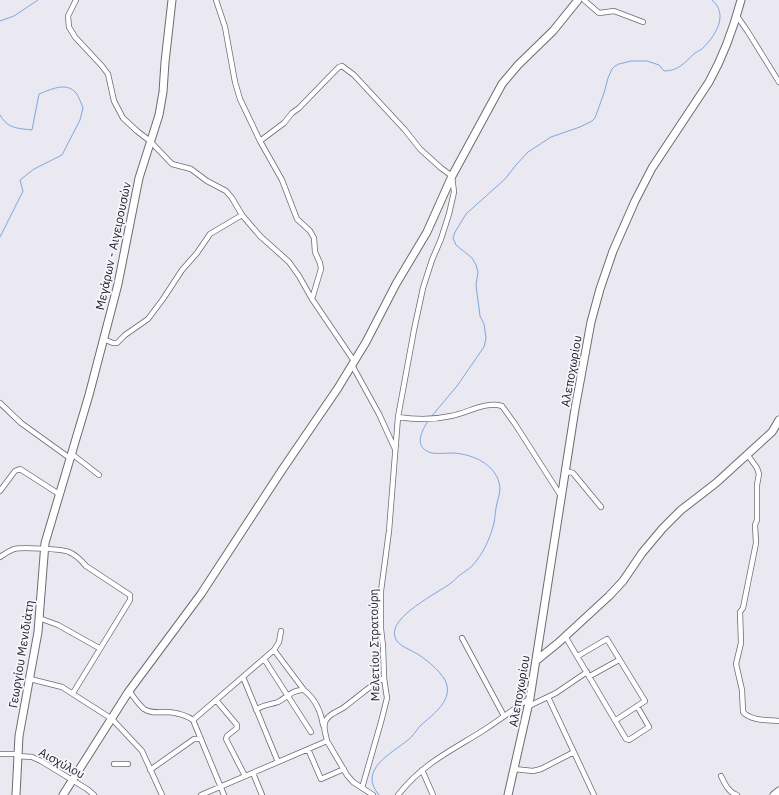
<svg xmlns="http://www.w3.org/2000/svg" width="779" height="795" font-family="'IBM Plex Sans',sans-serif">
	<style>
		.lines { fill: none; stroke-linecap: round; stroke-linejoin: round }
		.stream { stroke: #7fa7de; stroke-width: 1 }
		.street-casing { stroke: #6c6a72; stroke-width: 6 }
		.secondary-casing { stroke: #6c6a72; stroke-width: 9 }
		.street { stroke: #fff; stroke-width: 4.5 }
		.secondary { stroke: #fff; stroke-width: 7 }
		.labels { text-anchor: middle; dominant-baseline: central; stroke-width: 3.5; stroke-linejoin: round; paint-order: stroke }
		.street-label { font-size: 12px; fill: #232326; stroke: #f7f5fe }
	</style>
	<rect width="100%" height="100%" fill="#eae8f1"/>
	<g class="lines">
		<path class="stream" d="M0,21L14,16L38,0
			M0,115C8,129 17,128 32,130L39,94C50,90 66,81 76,93C79,97 81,103 83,108L80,120L62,155L34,169L20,180L23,191L0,237
			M431,417L457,386L484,347L486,338L484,324L480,316L476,285L478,272L476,265L472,258L456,245L453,238L455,232L466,214L505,179L516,165L528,152L551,137L580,127L592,121L595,118L604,93L608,78L612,69L615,66L619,64L631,61H647L659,65L664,71C679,71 685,62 695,53C698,51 701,50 703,48C716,35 729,14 712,0
			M379,795C357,770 392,753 408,740C413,736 416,731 420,726C432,715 455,700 445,680C439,670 428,661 419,655C412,650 397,646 395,637C388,617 438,593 451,583C454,581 457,577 460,575C464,572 469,569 472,566C483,554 490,539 494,523C495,518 495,514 496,508C497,501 500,495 500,488C498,465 473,454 453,453C446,453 438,454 432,453C413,448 421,432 428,421"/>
		<g class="street-casing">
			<path id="street" d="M76,0L68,16L69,27L75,37L102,66L108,74L114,101L123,118L137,131L150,141L172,164L191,169L207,181L226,191L232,198L242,215
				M216,0L225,27L235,82L240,99L260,141L282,180L297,219L310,231L314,238L315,252L320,263L321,269L312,299L354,361
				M584,0L599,13L614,11L643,22
				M737,16L748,32L779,82
				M260,141L284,123L292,113L299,108L331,75L339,67L342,66L354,75L405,130L420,149L441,168L452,176L454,192L449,214L441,239L432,260L423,288L414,330L398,417L389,531L381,591V629L383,646L384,678L387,698L381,722L362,788
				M103,339L113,343H117L125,335L148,319L163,299L182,270L197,253L210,234L242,215L260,236L289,262L299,276L312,299
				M352,365L379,414L395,449
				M0,403L21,423L71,459
				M398,417C416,420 433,420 451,416C468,413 485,401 502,406L515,424L561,496
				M72,454L99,475
				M747,454L757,468L759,474L757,485V520L755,525L756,543L743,608L740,612L741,643L736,664L742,690L743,712C751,721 768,720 779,721
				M564,474L570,472L573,473L601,507
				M0,491L15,471L20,469L59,494
				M0,557C4,554 9,551 14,549C21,547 63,549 69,552C76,555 81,560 86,566L130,595V600L73,693
				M39,618L58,625L99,648
				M565,636L626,739L629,740L649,727L637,706
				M462,638L504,716
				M274,650L304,690
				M578,656L607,639L645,701L616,720
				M264,659L311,732
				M590,676L619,660
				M243,677L278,762
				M30,679L62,687L112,719L142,751L162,795
				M129,691C134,697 138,704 144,709C151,714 161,712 169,712C177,713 186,715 193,720L224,795
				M548,697L594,795
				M216,700L237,725V728L227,736L226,739L245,776
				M529,706L556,693L587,672
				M256,710C264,704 270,705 278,702C287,697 294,689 304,690C315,699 321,712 323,725
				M193,720L274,650L279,642L281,631
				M327,741L347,775L353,782L373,795
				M308,749L321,779L344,769
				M0,754H17
				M17,756L32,757L41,761L87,789L94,795
				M114,764H128
				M514,769L533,771L541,769L574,752
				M150,770L194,739H201
				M422,770L433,795
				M253,773L262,795
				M721,776C725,784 728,792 737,795
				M201,795L327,741C326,734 322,727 326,720C330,713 337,712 343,708C357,698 369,686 384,678
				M398,795C423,763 451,751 484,730C499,720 514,709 530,698"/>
		</g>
		<g class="secondary-casing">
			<path id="secondary" d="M537,660L558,643L609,596L623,581L642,553L663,528L681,510L716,483L762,441L772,432L779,420
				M16,795L19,736L38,632L45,543L89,395L118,284L139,178L159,115L163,92L165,62L172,0
				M63,795L129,691L201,594L282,470L338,388L366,342L396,284L427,232L452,176L502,84L518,65L553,31L578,0
				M508,795L530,698L575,409L591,322L600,289L613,251L635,201L652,168L709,82C724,55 733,30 741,0
				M774,795L779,791"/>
		</g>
		<use href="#street" class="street"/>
		<use href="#secondary" class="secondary"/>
	</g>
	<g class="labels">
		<g class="street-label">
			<text transform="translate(113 246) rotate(-78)">Μεγάρων - Αιγειρουσών</text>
			<text transform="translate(571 371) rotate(-80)">Αλεποχωρίου</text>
			<text transform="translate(374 645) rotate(-91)">Μελετίου Στρατούρη</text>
			<text transform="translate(21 654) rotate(-81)">Γεωργίου Μενιδιάτη</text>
			<text transform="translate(519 691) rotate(-80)">Αλεποχωρίου</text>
			<text transform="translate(62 763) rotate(29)">Αισχύλου</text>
		</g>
	</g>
</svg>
